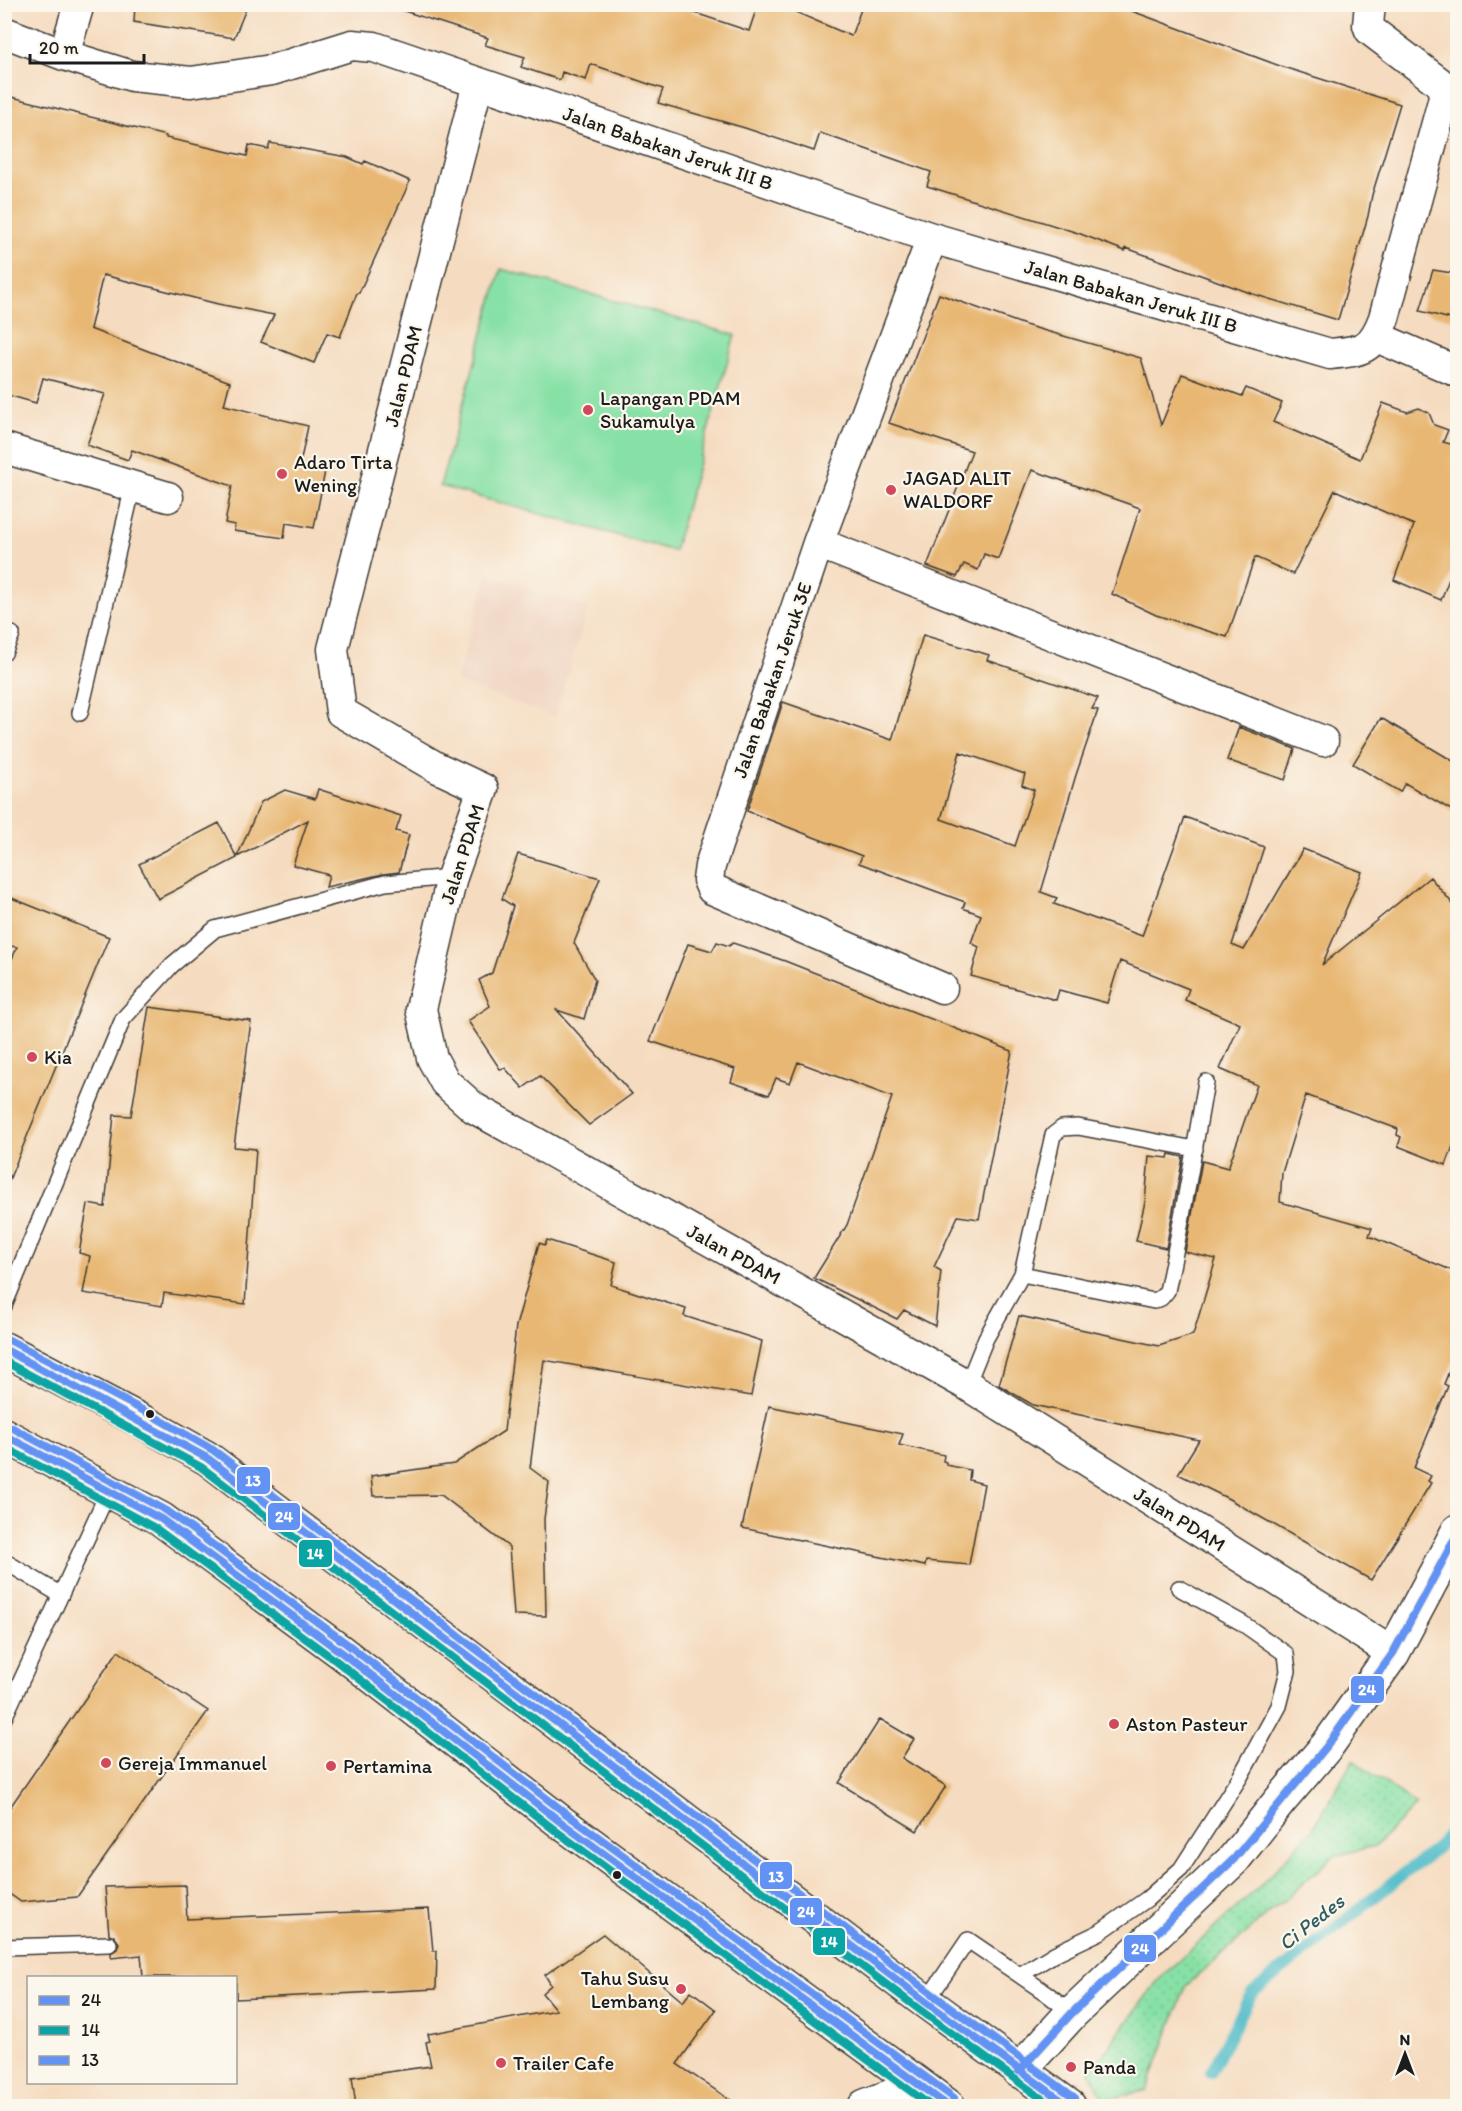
<svg xmlns="http://www.w3.org/2000/svg" width="1462" height="2111" font-family="Itim,sans-serif">
	<style>
		.built { fill: #efd0bc }
		.park { fill: url(#park-dots); stroke: #527e61; stroke-width: 1.5 }
		.pitch { fill: #87e1a6; stroke: #527e61; stroke-width: 1.5 }
		.lines { fill: none; stroke-linecap: round; stroke-linejoin: round }
		.stream { stroke: #4ebbc8; stroke-width: 12 }
		.building { fill: #e8b773; fill-rule: evenodd }
		.service-casing { stroke: #3d3934; stroke-width: 18 }
		.minor-casing { stroke: #3d3934; stroke-width: 33 }
		.tertiary-casing { stroke: #3d3934; stroke-width: 36 }
		.trunk-casing { stroke: #3d3934; stroke-width: 36 }
		.service { stroke: #fff; stroke-width: 15 }
		.minor { stroke: #fff; stroke-width: 30 }
		.tertiary { stroke: #fff; stroke-width: 33 }
		.trunk { stroke: #fff; stroke-width: 33 }
		.bus-1-casing { stroke: #fbf7ec; stroke-width: 12 }
		.bus-2-casing { stroke: #fbf7ec; stroke-width: 12 }
		.bus-3-casing { stroke: #fbf7ec; stroke-width: 12 }
		.bus-1 { stroke: #6293f4; stroke-width: 8 }
		.bus-2 { stroke: #0ba4a4; stroke-width: 8 }
		.bus-3 { stroke: #6293f4; stroke-width: 8 }
		.poi-dot { fill: #d1495b; stroke: #fbf7ec; stroke-width: 2 }
		.bus-dot { fill: #1c1c1c; stroke: #fbf7ec; stroke-width: 2 }
		.labels { text-anchor: middle; dominant-baseline: central; stroke-width: 4.5; stroke-linejoin: round; paint-order: stroke }
		.street-label { font-size: 20px; fill: #1c1c1c; stroke: #fbf7ec }
		.poi-label { font-size: 20px; fill: #1c1c1c; stroke: #fbf7ec; text-anchor: start }
		.water-label { font-size: 21px; font-style: italic; fill: #305c61; stroke: #fbf7ec }
		.line-badge { stroke: #fbf7ec; stroke-width: 2 }
		.badge-label { font-size: 16px; text-anchor: middle; font-weight: bold; fill: #fff }
	</style>
	<defs>
		<pattern id="park-dots" width="8" height="8" patternUnits="userSpaceOnUse" patternTransform="scale(1.5)"><rect width="8" height="8" fill="#87e1a6"/><path d="M2 2h.1M6 6h.1" fill="none" stroke="#74c08e" stroke-width="1.8" stroke-linecap="round"/></pattern>
	</defs>
	<rect width="100%" height="100%" fill="#fbf7ec"/>
	<filter id="ink" filterUnits="userSpaceOnUse"><feTurbulence type="fractalNoise" baseFrequency=".0167" numOctaves="2"/><feDisplacementMap in="SourceGraphic" scale="12" xChannelSelector="R" yChannelSelector="G"/><feConvolveMatrix kernelMatrix="1 2 1 2 8 2 1 2 1" color-interpolation-filters="sRGB"/></filter>
	<filter id="wash" filterUnits="userSpaceOnUse"><feTurbulence type="fractalNoise" baseFrequency=".008" numOctaves="4" result="noise"/><feDisplacementMap in="SourceGraphic" scale="24" xChannelSelector="R" yChannelSelector="G"/><feGaussianBlur stdDeviation="1.35" result="paint"/><feColorMatrix in="noise" values="0 0 0 0 0 0 0 0 0 0 0 0 0 0 0 0 0 1.4 0 .05"/><feComposite in="paint" operator="in"/></filter>
	<g filter="url(#wash)">
		<rect width="100%" height="100%" fill="#f5dbbf"/>
		<path class="built" d="M487,575L588,608L555,717L456,682Z"/>
		<path class="park" d="M1353,1760L1416,1805L1375,1846L1334,1856L1186,1986L1147,2090L1104,2100L1090,2072L1159,1979L1259,1887L1313,1829Z"/>
		<path class="pitch" d="M501,269L735,335L674,551L440,486Z"/>
		<g class="lines">
			<path class="stream" d="M1211,2072L1252,1993L1437,1848L1458,1821"/>
		</g>
		<g id="blocks">
			<path class="building" d="M135,4H248L234,38L134,22Z
				M405,4H694L692,12L749,31L758,4H777L851,36L863,4H1113L1280,66L1400,104L1372,195L1368,216L1338,320L1253,294L1126,248L1125,251L1078,233L927,186L931,172L820,133L814,151L745,128L658,103L663,89L591,64L586,80L562,72L560,80L521,67L525,57L485,45L488,38L404,11Z
				M4,95L166,136V138L247,156L249,145L268,149L270,143L347,157L363,164L365,161L410,181L359,293H357L340,337L327,333L314,363L261,342L274,315L218,304L103,275L90,329L230,382L224,405L308,426L300,464L325,471L314,528L286,523L284,538L234,531L235,525L225,523L232,486L132,450L128,460L87,445L105,394L43,378L36,403L4,394Z
				M1433,270L1458,274V321L1420,311Z
				M939,294L1025,325L1141,358L1161,425L1182,374L1242,396L1246,388L1282,403L1273,422L1360,459L1383,403L1407,412L1419,408L1429,413L1434,425L1448,430L1443,442L1458,446V556L1441,600L1394,580L1414,525L1335,490L1293,574L1255,557L1227,637L1156,615L1112,594L1140,508L1032,470L998,559L984,554L978,570L964,564L957,577L927,566L972,451L889,423Z
				M923,635L989,655L987,660L1098,698L1092,709L1098,710L1076,775L1041,892L1057,898L1054,904L1142,936L1185,817L1264,847L1232,945L1244,950L1303,849L1362,872L1322,965L1430,877L1458,910V1133L1446,1165L1398,1146L1401,1137L1397,1135L1398,1129L1306,1095L1282,1173L1280,1202L1372,1228L1369,1236L1458,1273V1349L1444,1384L1448,1386L1414,1468L1431,1476L1428,1481L1431,1483L1371,1580L1229,1499L1178,1474L1199,1440L1033,1405L999,1385L1019,1316L1159,1346L1193,1335L1216,1259L1185,1252L1202,1161L1228,1168L1257,1085L1220,1069L1240,1024L1185,1000L1189,989L1120,961L1107,1003L1059,990L1056,1000L971,976L979,947L971,943L981,915L963,908L965,902L859,863L862,856L747,811L783,702L892,740ZM960,752L1025,774L1022,785L1034,790L1015,846L941,819Z
				M1381,718L1458,764V814L1405,783L1400,792L1353,764Z
				M1239,727L1295,749L1285,780L1227,760Z
				M318,789L401,816L396,831L409,835L399,872L383,874L326,887L329,875L293,865L308,820L237,857L261,802L285,790L315,799Z
				M219,823L237,858L158,899L139,864Z
				M518,854L600,878L574,943L595,980L584,1019L557,1010L632,1094L589,1125L540,1076L523,1088L505,1068L500,1069L468,1021L490,1006L479,980L492,973L513,906L502,899Z
				M4,895L109,937L5,1190L4,978L17,947L4,945Z
				M717,942L729,946L733,943L785,961L1012,1051L979,1219L958,1216L934,1267L941,1271L935,1326L904,1310L897,1319L814,1278L847,1225L892,1097L798,1062L790,1083L776,1078L769,1095L731,1082L735,1069L650,1041L688,944L712,951Z
				M149,1007L251,1021L234,1147L256,1149L245,1304L164,1293L162,1306L83,1293L90,1256L79,1253L88,1204L105,1207L114,1115L131,1116Z
				M1169,1154L1183,1157L1166,1248L1136,1241L1145,1202L1149,1156L1168,1158Z
				M547,1240L616,1262L611,1285L686,1309L684,1316L762,1341L751,1396L544,1360L530,1468L549,1482L544,1519L546,1616L514,1615L509,1547L441,1495L373,1496L371,1476L454,1464L504,1431L516,1326L539,1243L545,1245Z
				M769,1406L903,1434L899,1445L944,1455L943,1461L946,1462V1465L970,1470L969,1480L984,1484L969,1565L926,1561L925,1566L742,1528Z
				M118,1651L208,1711L77,1897L21,1902L4,1890V1816Z
				M880,1719L914,1739L902,1758L946,1786L917,1831L839,1783Z
				M185,1885L187,1919L429,1909L433,1951H437L436,1989L236,1999V1977H143L141,1955L111,1958V1953L117,1949L119,1943L114,1936L109,1934L105,1887Z
				M603,1934L683,2002L691,1991L716,2010L677,2064L739,2106H356L352,2077L431,2066L426,2042L430,2041L428,2034L556,2010L542,1993L551,1985L545,1975Z"/>
		</g>
	</g>
	<g filter="url(#ink)">
		<use href="#blocks" fill-opacity="0" stroke="#3d3934" stroke-width="1.5"/>
		<g class="lines">
			<g class="service-casing">
				<path id="service" d="M4,653L12,634
					M80,713L133,486
					M1195,1149L1078,1127L1062,1128L1053,1135L1022,1274L1154,1301L1161,1298L1167,1291C1182,1222 1194,1152 1206,1082
					M4,1306L123,1019L172,965L215,929L385,883L452,877
					M967,1385L986,1338L1022,1274
					M4,1561L61,1595
					M4,1718L109,1490
					M4,1947L109,1944
					M1020,1975L1056,1953L1100,1932L1147,1899L1181,1869L1240,1777L1279,1706L1288,1671L1286,1654L1242,1623L1179,1588
					M926,2002L968,1940L1046,1993L1072,2013"/>
			</g>
			<g class="minor-casing">
				<path id="minor" d="M4,32L64,55L132,76L191,82L272,70L352,45L374,47L932,238L1330,354C1362,351 1372,350 1384,318L1443,101L1444,93L1440,83L1370,30L1368,25L1370,4
					M64,55L79,4
					M478,83L333,649L341,712L436,767L483,789L452,877L421,1009L432,1058L445,1082L474,1108L967,1385L1393,1653
					M932,238L818,543L710,866L708,880L712,889L942,988
					M1377,337L1458,372
					M4,448L168,497
					M818,543L1323,741"/>
			</g>
			<g class="tertiary-casing">
				<path id="tertiary" d="M1019,2071L1072,2013L1234,1859L1279,1802L1327,1746L1393,1653L1458,1531
					M865,2106L918,2086"/>
			</g>
			<g class="trunk-casing">
				<path id="trunk" d="M4,1349L143,1422L207,1458L926,2002L1069,2106
					M4,1435L161,1519L341,1652L562,1823L948,2106"/>
			</g>
			<use href="#service" class="service"/>
			<use href="#minor" class="minor"/>
			<use href="#tertiary" class="tertiary"/>
			<use href="#trunk" class="trunk"/>
			<g class="bus-1-casing">
				<path id="bus-1" d="M4,1349L207,1458L926,2002L1069,2106
					M4,1435L161,1519L341,1652L562,1823L948,2106
					M1019,2071L1072,2013L1234,1859L1327,1746L1393,1653L1454,1540"/>
			</g>
			<g class="bus-2-casing">
				<path id="bus-2" d="M4,1361L201,1467L920,2010L1052,2106
					M4,1447L155,1528L335,1660L556,1831L931,2106"/>
			</g>
			<g class="bus-3-casing">
				<path id="bus-3" d="M9,1340L148,1413L213,1450L932,1994L1075,2098
					M9,1426L167,1511L347,1644L568,1815L954,2098"/>
			</g>
			<use href="#bus-1" class="bus-1"/>
			<use href="#bus-2" class="bus-2"/>
			<use href="#bus-3" class="bus-3"/>
		</g>
	</g>
	<g class="poi-dot">
		<circle cx="588" cy="410" r="6"/>
		<circle cx="282" cy="474" r="6"/>
		<circle cx="891" cy="490" r="6"/>
		<circle cx="32" cy="1057" r="6"/>
		<circle cx="1114" cy="1724" r="6"/>
		<circle cx="106" cy="1763" r="6"/>
		<circle cx="331" cy="1766" r="6"/>
		<circle cx="681" cy="1989" r="6"/>
		<circle cx="501" cy="2063" r="6"/>
		<circle cx="1071" cy="2067" r="6"/>
	</g>
	<g class="bus-dot">
		<circle cx="150" cy="1414" r="5"/>
		<circle cx="617" cy="1875" r="5"/>
	</g>
	<g class="labels">
		<g class="street-label">
			<text transform="translate(668 148) rotate(19)">Jalan Babakan Jeruk III B</text>
			<text transform="translate(1131 296) rotate(16)">Jalan Babakan Jeruk III B</text>
			<text transform="translate(403 376) rotate(-76)">Jalan PDAM</text>
			<text transform="translate(772 680) rotate(-71)">Jalan Babakan Jeruk 3E</text>
			<text transform="translate(462 854) rotate(-72)">Jalan PDAM</text>
			<text transform="translate(734 1254) rotate(29)">Jalan PDAM</text>
			<text transform="translate(1180 1519) rotate(32)">Jalan PDAM</text>
		</g>
		<g class="poi-label">
			<text x="600" y="398">Lapangan PDAM<tspan x="600" dy="23">Sukamulya</tspan></text>
			<text x="294" y="462">Adaro Tirta<tspan x="294" dy="23">Wening</tspan></text>
			<text x="903" y="478">JAGAD ALIT<tspan x="903" dy="23">WALDORF</tspan></text>
			<text x="44" y="1057">Kia</text>
			<text x="1126" y="1724">Aston Pasteur</text>
			<text x="118" y="1763">Gereja Immanuel</text>
			<text x="343" y="1766">Pertamina</text>
			<text x="669" y="1978" text-anchor="end">Tahu Susu<tspan x="669" dy="23">Lembang</tspan></text>
			<text x="513" y="2063">Trailer Cafe</text>
			<text x="1083" y="2067">Panda</text>
		</g>
		<g class="water-label">
			<text transform="translate(1311 1922) rotate(-38)">Ci Pedes</text>
		</g>
	</g>
	<g class="line-badge">
		<rect x="236" y="1466" width="35" height="29" rx="6" fill="#6293f4"/>
		<rect x="267" y="1502" width="34" height="29" rx="6" fill="#6293f4"/>
		<rect x="298" y="1539" width="35" height="29" rx="6" fill="#0ba4a4"/>
		<rect x="1350" y="1675" width="35" height="29" rx="6" fill="#6293f4"/>
		<rect x="759" y="1861" width="34" height="29" rx="6" fill="#6293f4"/>
		<rect x="789" y="1897" width="34" height="29" rx="6" fill="#6293f4"/>
		<rect x="812" y="1927" width="34" height="29" rx="6" fill="#0ba4a4"/>
		<rect x="1123" y="1934" width="34" height="29" rx="6" fill="#6293f4"/>
	</g>
	<g class="badge-label">
		<text x="253" y="1486">13</text>
		<text x="284" y="1522">24</text>
		<text x="315" y="1559">14</text>
		<text x="1367" y="1695">24</text>
		<text x="776" y="1882">13</text>
		<text x="806" y="1917">24</text>
		<text x="829" y="1947">14</text>
		<text x="1140" y="1954">24</text>
	</g>
	<rect width="1462" height="2111" fill="none" stroke="#fbf7ec" stroke-width="24"/>
	<rect x="27" y="1976" width="210" height="108" fill="#fbf7ec" stroke="#a29f99" stroke-width="1.5"/>
	<rect x="39" y="1996" width="30" height="9" fill="#6293f4" stroke="#a29f99" stroke-width="1.5"/>
	<text x="81" y="2006" font-size="18" fill="#1c1c1c">24</text>
	<rect x="39" y="2026" width="30" height="9" fill="#0ba4a4" stroke="#a29f99" stroke-width="1.5"/>
	<text x="81" y="2036" font-size="18" fill="#1c1c1c">14</text>
	<rect x="39" y="2056" width="30" height="9" fill="#6293f4" stroke="#a29f99" stroke-width="1.5"/>
	<text x="81" y="2066" font-size="18" fill="#1c1c1c">13</text>
	<g transform="translate(1405 2054)" stroke="#fbf7ec" stroke-width="4.5" paint-order="stroke">
	<path d="M0-4.5L10 22L0 15L-10 22Z" fill="#1c1c1c"/>
	<text y="-9" font-size="16" font-weight="bold" text-anchor="middle" fill="#1c1c1c">N</text>
	</g>
	<path d="M30 54v9h114v-9" fill="none" stroke="#1c1c1c" stroke-width="3"/>
	<text x="39" y="54" font-size="18" fill="#1c1c1c" stroke="#fbf7ec" stroke-width="4.5" paint-order="stroke">20 m</text>
</svg>
